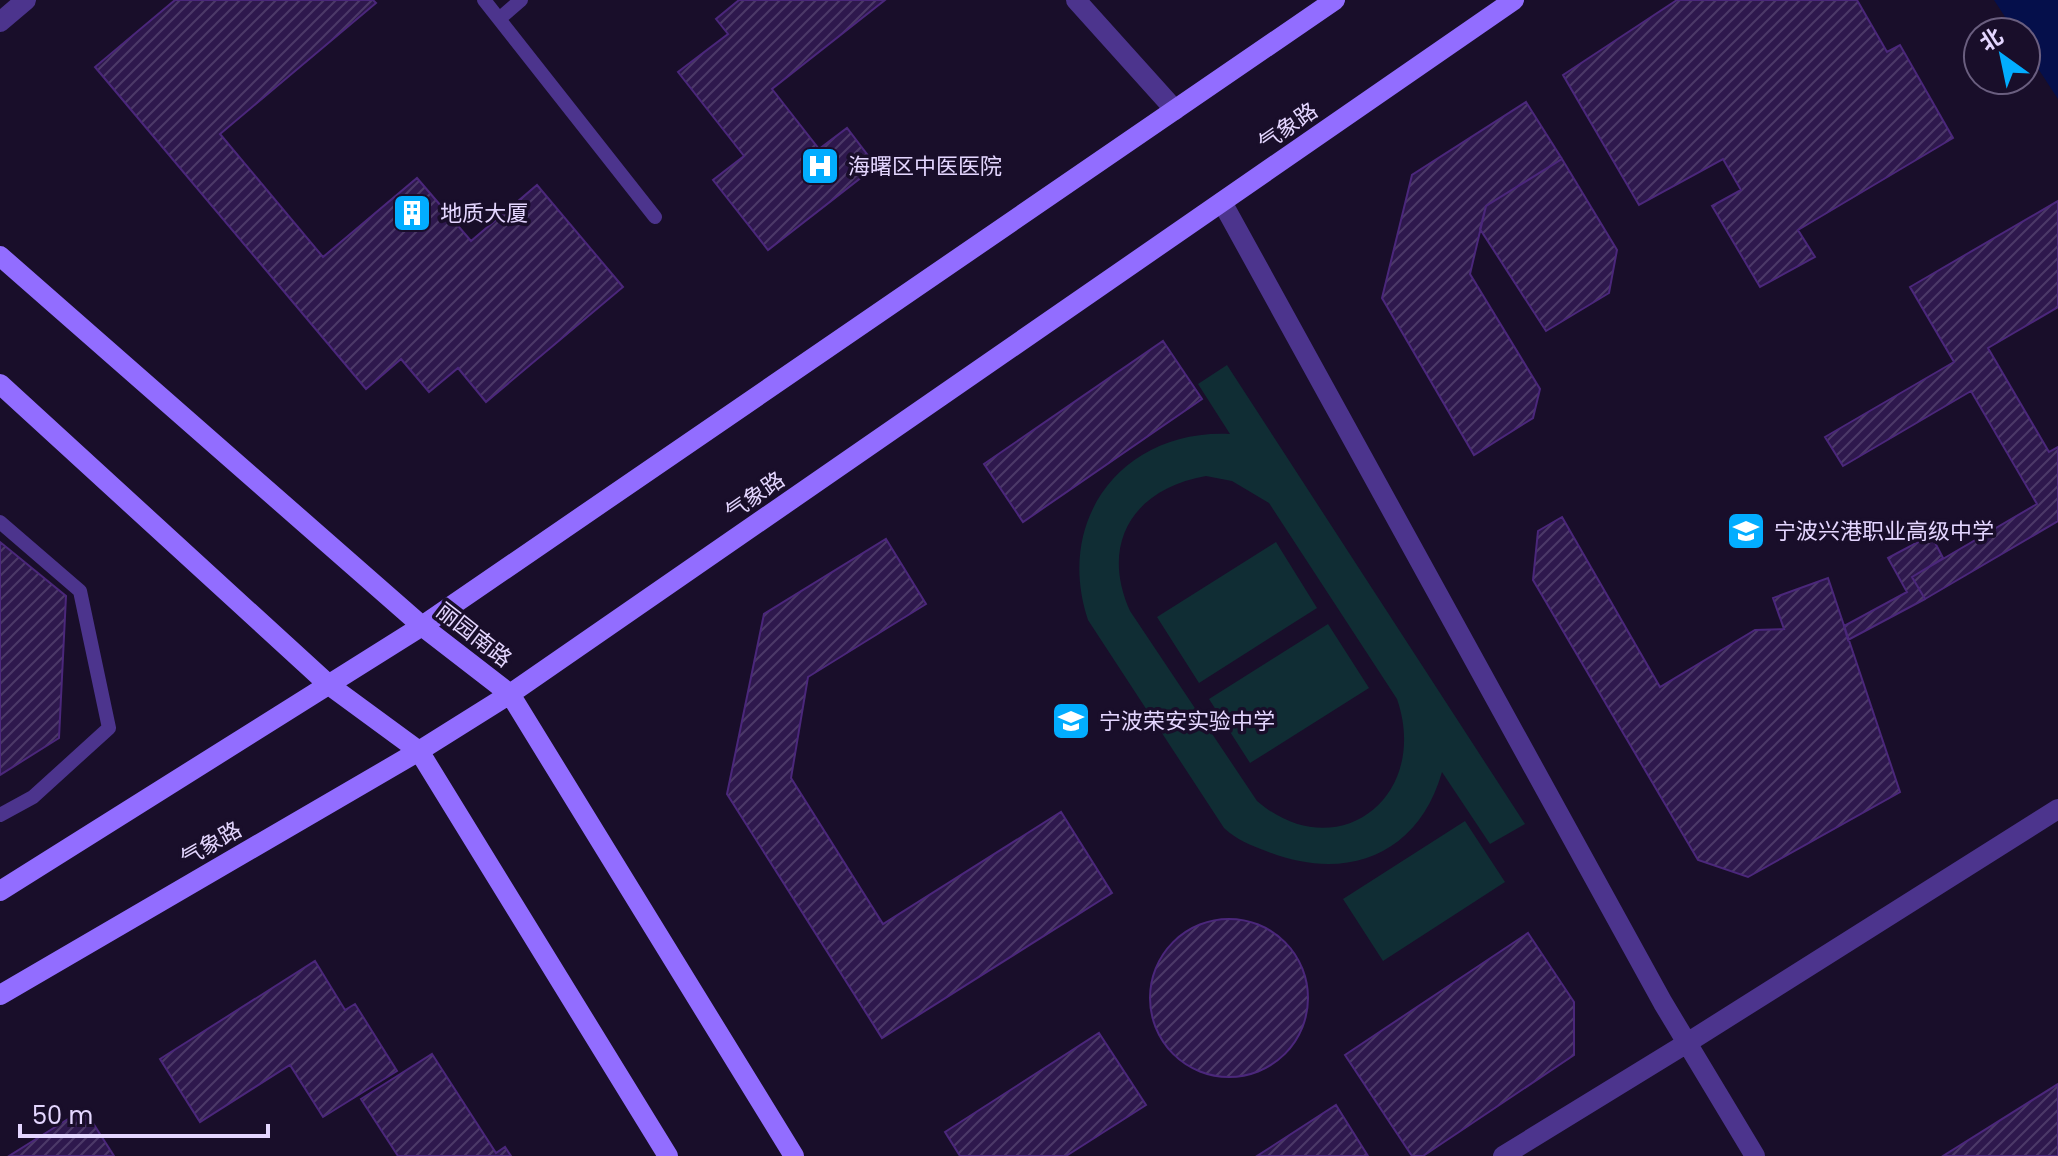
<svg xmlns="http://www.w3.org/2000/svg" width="2058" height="1156" font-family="Poppins,'Noto Sans SC',sans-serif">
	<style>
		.pitch { fill: #102d34; fill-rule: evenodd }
		.water { fill: #050f4b }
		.building { fill: url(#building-hatch); stroke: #4b277b; stroke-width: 2 }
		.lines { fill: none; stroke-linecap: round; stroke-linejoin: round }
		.lane { stroke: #4c348d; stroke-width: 14 }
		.street { stroke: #4c348d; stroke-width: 20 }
		.secondary { stroke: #926dff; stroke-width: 20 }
		.labels { text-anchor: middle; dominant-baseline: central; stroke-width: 7; stroke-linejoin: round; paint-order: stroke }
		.street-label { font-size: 22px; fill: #e4d6ff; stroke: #190e2a }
		.poi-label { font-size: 22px; fill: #e4d6ff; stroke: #190e2a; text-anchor: start }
	</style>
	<defs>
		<pattern id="building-hatch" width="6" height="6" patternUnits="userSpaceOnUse" patternTransform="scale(2)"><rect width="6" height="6" fill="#2e184d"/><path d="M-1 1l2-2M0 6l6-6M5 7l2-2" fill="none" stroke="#4c3968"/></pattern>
	</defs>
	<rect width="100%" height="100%" fill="#190e2a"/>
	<path class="pitch" d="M1227,365L1525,824L1490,844L1442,772C1418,856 1345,883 1266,851C1250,845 1237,840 1224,828L1088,620C1054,518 1124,429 1230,434L1198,384ZM1206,476L1232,481L1269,503L1397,699C1431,798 1336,869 1257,801L1130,611C1099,542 1135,488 1206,476Z
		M1276,542L1317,608L1199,683L1157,617Z
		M1328,624L1369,688L1250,763L1209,699Z
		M1465,821L1505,882L1383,961L1343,899Z"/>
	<path class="water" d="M1994,0H2058V99L2026,50V32H2015Z"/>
	<path class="building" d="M175,0H373L376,3L220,134L323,257L417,178L471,241L537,185L623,287L486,402L458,368L429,392L401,359L366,389L95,67Z
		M739,0H885L772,89L819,149L847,128L876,166L768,250L713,180L744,156L678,72L728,34L716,19Z
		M1677,0H1857L1887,52L1900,45L1953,138L1798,230L1815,257L1760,287L1712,206L1741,190L1723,159L1639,205L1563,75Z
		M1526,102L1562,159L1486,206L1470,274L1540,389L1533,418L1474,455L1382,298L1412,175Z
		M1562,159L1617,250L1609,293L1546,331L1480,229L1486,206Z
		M2058,201V307L1988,348L2049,452L2058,447V521L1925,599L1912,577L2037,504L1971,391L1843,466L1825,437L1954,362L1910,287Z
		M1163,341L1202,399L1023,522L984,464Z
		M1562,517L1660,687L1755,630L1784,629L1773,598L1828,578L1900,792L1748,877L1698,860L1533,580L1538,531Z
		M1931,535L1943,558L1912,577L1925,599L1848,640L1844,626L1907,592L1888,558Z
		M886,539L926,604L808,677L791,778L883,924L1061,812L1112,893L882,1038L727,794L764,614Z
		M0,542L66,596L59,738L0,775Z
		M1150 998a79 79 0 1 1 158 0a79 79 0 1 1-158 0Z
		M1528,933L1574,1002V1055L1423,1156H1412L1345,1055Z
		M315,961L345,1010L355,1004L397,1071L323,1117L290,1065L200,1122L160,1059Z
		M1099,1033L1146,1105L1066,1156H960L945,1132Z
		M432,1054L496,1153L505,1147L511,1156H398L361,1099Z
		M2058,1084V1156H1943Z
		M1336,1105L1368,1156H1257Z
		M84,1109L114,1156H9Z"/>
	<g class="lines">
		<path class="lane" d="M484,0L655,217
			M499,19L521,0
			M0,522L80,591L109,728L33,797L0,815"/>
		<path class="street" d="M1076,0L1175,110
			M0,22L26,0
			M1222,202L1663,1003L1755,1156
			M1503,1156L1687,1043L2058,809"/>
		<path class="secondary" d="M0,256L422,626L510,694L794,1156
			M0,384L329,685L419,751L668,1156
			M0,891L422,626L1335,0
			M0,995L419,751L510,694L1514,0"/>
	</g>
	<defs>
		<g id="hospital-square" transform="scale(2)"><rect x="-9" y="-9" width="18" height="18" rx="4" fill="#02adff" stroke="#190e2a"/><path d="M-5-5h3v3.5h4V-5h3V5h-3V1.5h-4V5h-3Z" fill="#fff"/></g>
		<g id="building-square" transform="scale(2)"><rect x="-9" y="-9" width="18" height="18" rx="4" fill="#02adff" stroke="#190e2a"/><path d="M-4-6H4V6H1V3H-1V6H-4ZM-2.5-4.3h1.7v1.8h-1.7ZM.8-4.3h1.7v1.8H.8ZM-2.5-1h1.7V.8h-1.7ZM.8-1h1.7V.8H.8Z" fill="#fff"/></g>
		<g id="school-square" transform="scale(2)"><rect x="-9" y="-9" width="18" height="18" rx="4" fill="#02adff" stroke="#190e2a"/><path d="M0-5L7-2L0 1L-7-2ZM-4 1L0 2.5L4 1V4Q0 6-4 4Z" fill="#fff"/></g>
	</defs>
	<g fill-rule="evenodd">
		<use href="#hospital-square" x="820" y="166"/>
		<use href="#building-square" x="412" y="213"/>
		<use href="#school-square" x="1746" y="531"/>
		<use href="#school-square" x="1071" y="721"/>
	</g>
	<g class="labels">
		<g class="street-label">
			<text transform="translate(1288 127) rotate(-35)">气象路</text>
			<text transform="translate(755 496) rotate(-35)">气象路</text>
			<text transform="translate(474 635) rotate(38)">丽园南路</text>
			<text transform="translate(211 844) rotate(-30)">气象路</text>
		</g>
		<g class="poi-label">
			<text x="848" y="166">海曙区中医医院</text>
			<text x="440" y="213">地质大厦</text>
			<text x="1774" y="531">宁波兴港职业高级中学</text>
			<text x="1099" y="721">宁波荣安实验中学</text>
		</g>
	</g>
	<g transform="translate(2002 56) rotate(327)"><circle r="38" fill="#190e2a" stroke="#6a5e7f" stroke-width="2"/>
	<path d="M0-6L14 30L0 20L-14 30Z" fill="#02adff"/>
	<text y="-12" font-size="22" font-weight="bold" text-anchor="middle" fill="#e4d6ff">北</text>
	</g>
	<path d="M20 1124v12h248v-12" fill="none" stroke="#e4d6ff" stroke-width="4"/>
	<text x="32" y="1124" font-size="24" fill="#e4d6ff" stroke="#190e2a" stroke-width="6" paint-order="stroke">50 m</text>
</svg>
